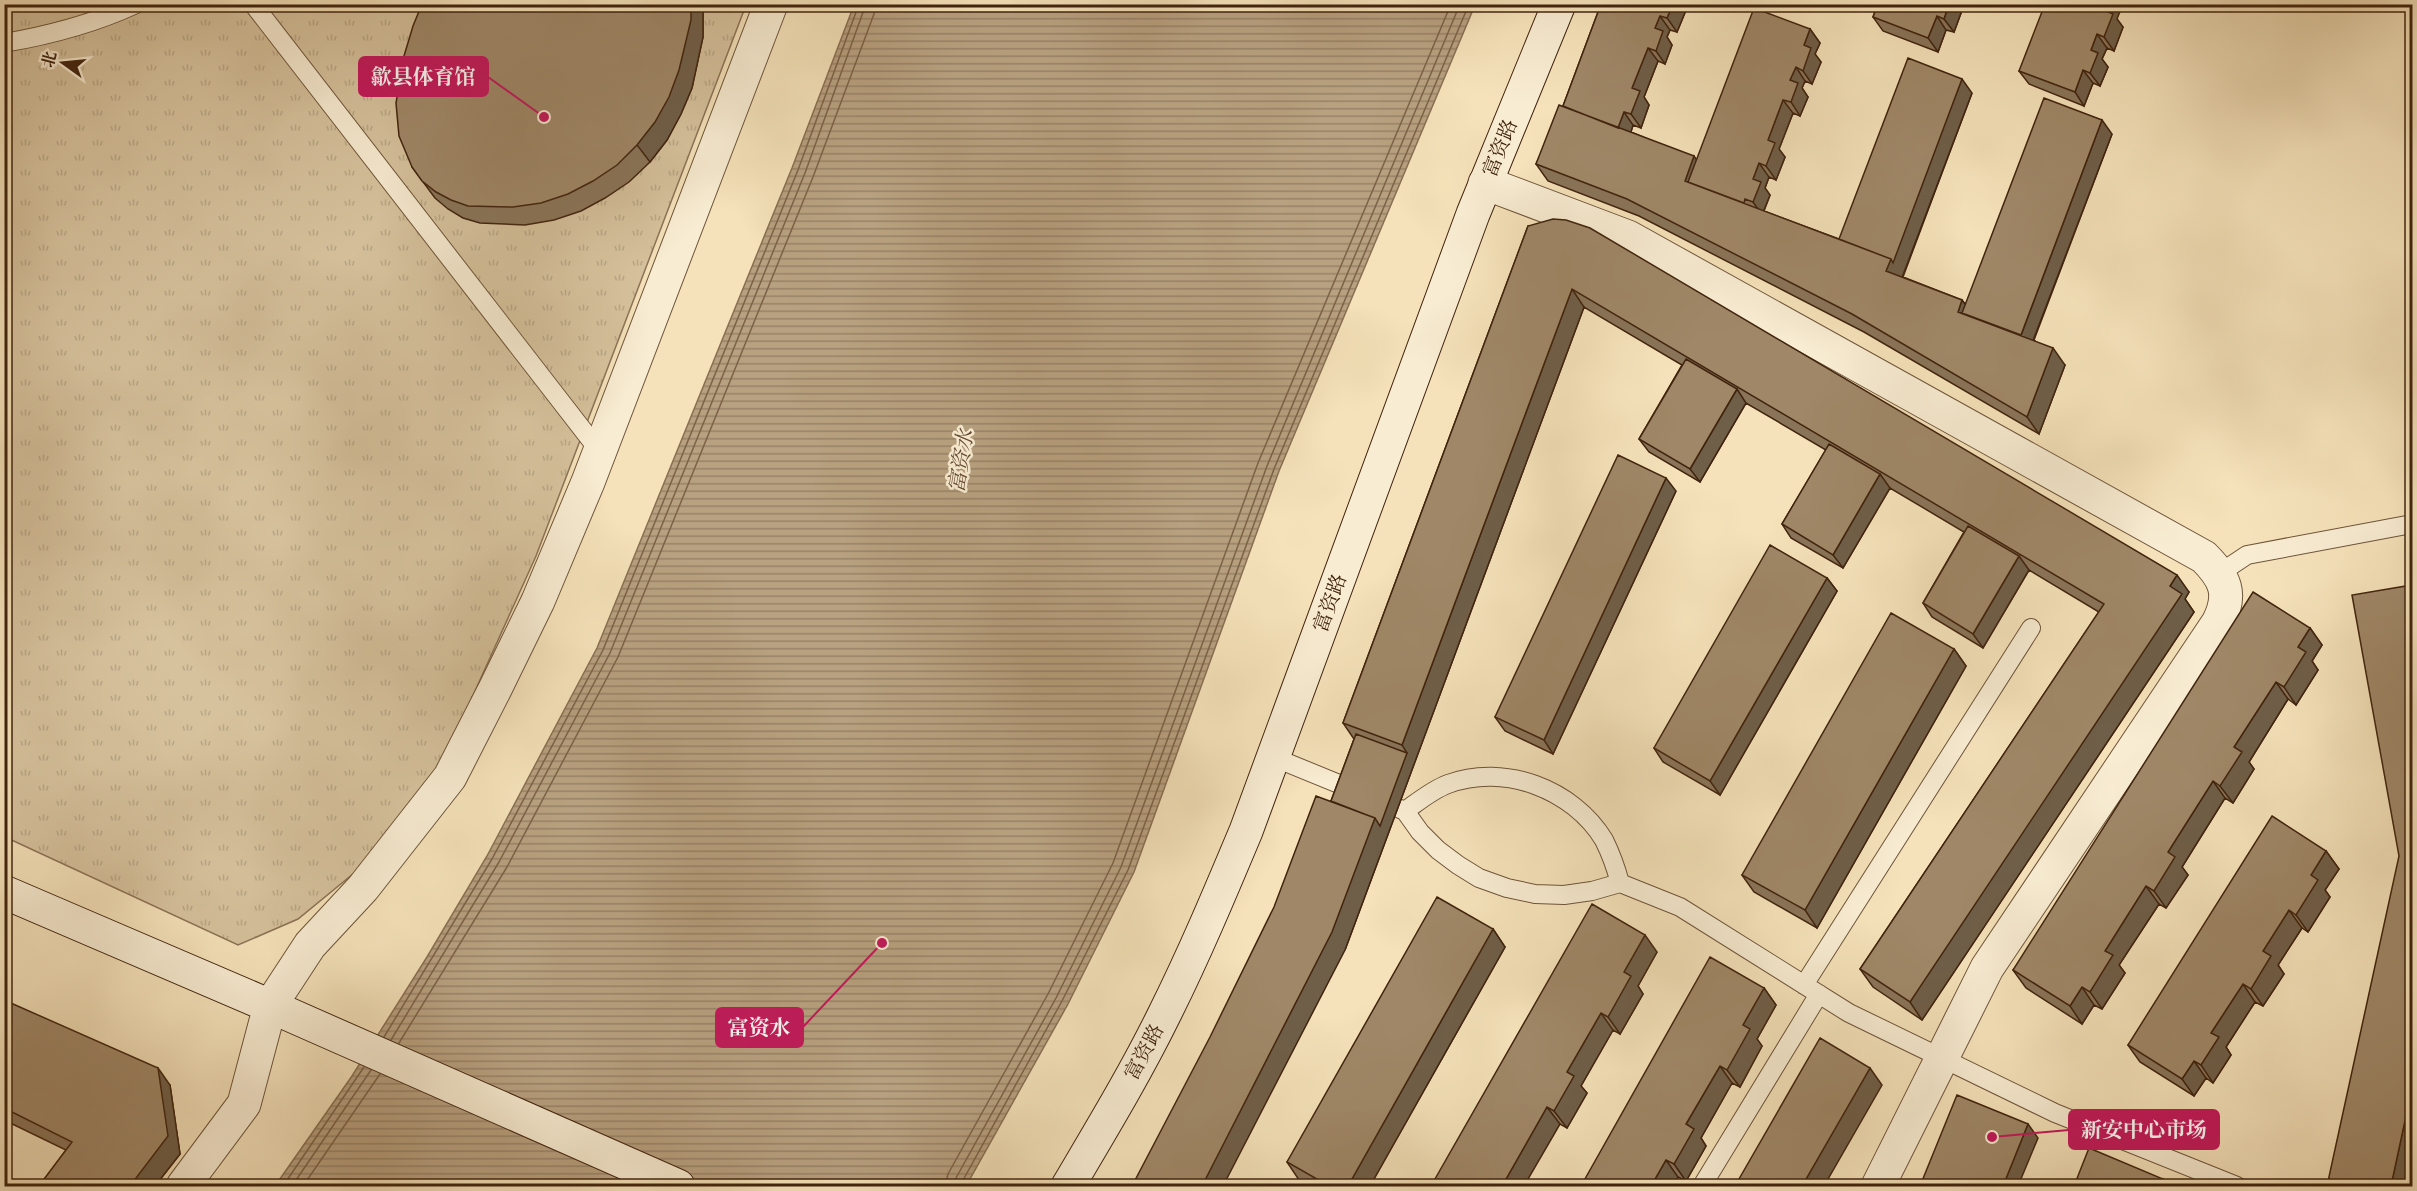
<svg xmlns="http://www.w3.org/2000/svg" width="2417" height="1191" font-family="'IM FELL French Canon','Noto Serif SC',serif">
	<style>
		.park { fill: url(#park-tufts); stroke: #8c7356; stroke-width: 1.5 }
		.water { fill: url(#water-rules); stroke: #886f52; stroke-width: 1.5 }
		.lines { fill: none; stroke-linecap: round; stroke-linejoin: round }
		.shore { stroke: #7c6247; stroke-width: 1.5 }
		.lane-casing { stroke: #6e5439; stroke-width: 20 }
		.street-casing { stroke: #6e5439; stroke-width: 35 }
		.secondary-casing { stroke: #41240e; stroke-width: 35 }
		.lane { stroke: #f8ecd2; stroke-width: 18 }
		.street { stroke: #f8ecd2; stroke-width: 33 }
		.secondary { stroke: #f8ecd2; stroke-width: 33 }
		.wall { fill: #897459; stroke: #41240e; stroke-width: 1.5 }
		.shaded-wall { fill: #6f5e48; stroke: #41240e; stroke-width: 1.5 }
		.building { fill: #9f8767; stroke: #41240e; stroke-width: 1.5 }
		.labels { text-anchor: middle; dominant-baseline: central; stroke-width: 5; stroke-linejoin: round; paint-order: stroke }
		.street-label { font-size: 20px; fill: #41240e; stroke: #f8ecd2 }
		.water-label { font-size: 21px; font-style: italic; fill: #654a30; stroke: #f8ecd2 }
		.leader { fill: none; stroke: #c2185b; stroke-width: 2 }
		.callout-dot { fill: #c2185b; stroke: #f8ecd2; stroke-width: 2 }
		.callout { fill: #c2185b; stroke: #c2185b; stroke-width: 2 }
		.callout-label { font-size: 21px; text-anchor: middle; font-weight: bold; fill: #fff }
	</style>
	<defs>
		<pattern id="park-tufts" width="24" height="20" patternUnits="userSpaceOnUse" patternTransform="scale(1.5)"><rect width="24" height="20" fill="#d6c29d"/><path d="M3 7l-1-3M5 7V3M7 7l1-3M15 17l-1-3M17 17v-4M19 17l1-3" fill="none" stroke="#b9a786"/></pattern>
		<pattern id="water-rules" width="6" height="5" patternUnits="userSpaceOnUse" patternTransform="scale(1.5)"><rect width="6" height="5" fill="#b8a180"/><path d="M0 2.5h6" fill="none" stroke="#978367"/></pattern>
	</defs>
	<rect width="100%" height="100%" fill="#f5e2ba"/>
	<filter id="stains"><feTurbulence type="fractalNoise" baseFrequency=".00333" numOctaves="4"/><feColorMatrix values="0 0 0 0 .2 0 0 0 0 .09 0 0 0 0 .02 0 0 0 .5 -.17"/></filter>
	<radialGradient id="worn" r=".72"><stop offset=".6" stop-color="#630" stop-opacity="0"/><stop offset="1" stop-color="#630" stop-opacity=".3"/></radialGradient>
	<path class="park" d="M5,5H746L536,556L452,742L432,776L359,869L298,919L238,945L5,837Z"/>
	<path class="water" d="M854,5H1475L1279,471L1134,872L1068,1004L966,1186H275L352,1076L427,957L487,856L597,648L792,168Z"/>
	<g class="lines">
		<path class="shore" d="M384,1037L492,859L603,650L798,170L859,4
			M391,1040L499,862L610,653L805,173L866,4
			M399,1043L507,867L618,657L813,177L874,14L875,4
			M283,1186L364,1067
			M292,1186L371,1070
			M303,1186L380,1074
			M945,1186L948,1174L1048,994L1113,863L1258,463L1451,4
			M954,1186L956,1178L1056,998L1121,867L1267,466L1460,4
			M962,1186V1182L1062,1001L1128,870L1274,469L1469,4"/>
		<g class="lane-casing">
			<path id="lane" d="M253,4L600,452
				M4,43C51,35 93,24 136,4
				M2220,573L2247,555L2412,524
				M1273,757L1405,811L1420,832L1438,850L1458,865L1479,878L1507,888L1535,894L1564,895L1592,891L1620,883L1680,907L1849,1013L2055,1113L2237,1186
				M1405,811C1419,801 1432,790 1448,784C1504,763 1573,789 1604,840C1611,854 1616,868 1620,883
				M1804,985L2031,628
				M1702,1186L1819,994"/>
		</g>
		<g class="street-casing">
			<path id="street" d="M1485,183L1628,237L2204,557C2225,578 2233,594 2218,623L1987,968L1878,1186
				M183,1186L244,1104L270,1006L310,945L363,888L450,777L495,689L538,601L588,482L771,4"/>
		</g>
		<g class="secondary-casing">
			<path id="secondary" d="M4,892L270,1006L678,1186
				M1068,1186C1101,1130 1135,1074 1164,1015C1194,955 1220,893 1246,831L1473,214L1559,4"/>
		</g>
		<use href="#lane" class="lane"/>
		<use href="#street" class="street"/>
		<use href="#secondary" class="secondary"/>
	</g>
	<path class="wall" d="M422,4H703V37L692,88L681,114L667,140L650,162L629,182L605,198L581,211L554,220L525,225L480,223L463,218L448,209L435,198L412,167Z
		M1601,4H1682L1686,10L1677,32L1670,30L1667,37L1672,45L1665,64L1658,61L1644,97L1649,105L1641,128L1633,125L1631,132L1697,160L1810,29L1820,43L1815,54L1821,62L1812,84L1805,81L1802,88L1808,97L1800,116L1793,113L1779,149L1785,157L1776,180L1769,177L1765,188L1770,195L1764,211L1839,239L1972,93L1903,277L1962,300L1965,304L2112,134L2034,340L2065,365L2039,434L1864,332L1639,216L1548,181L1536,164L1563,106Z
		M1878,4H1956V6L1961,13L1954,32L1946,30L1938,52L1883,31L1873,17Z
		M2117,19L2123,27L2114,51L2107,48L2102,59L2108,67L2100,86L2093,83L2084,106L2029,84L2019,71Z
		M1528,226L2189,592L2185,599L2194,612L1922,1020L1873,987L1860,969L2099,612L2029,570L1983,648L1932,617L1923,603L1964,532L1890,488L1843,568L1791,538L1782,524L1826,450L1746,403L1700,482L1649,452L1639,439L1682,365L1584,307L1345,950L1331,801L1354,739L1343,723Z
		M1676,491L1553,754L1505,731L1495,717Z
		M1827,578L1837,591L1720,795L1663,762L1654,748Z
		M2310,628L2322,645L2312,661L2318,670L2296,705L2288,699L2249,762L2254,769L2233,803L2225,798L2182,867L2188,875L2166,908L2159,904L2119,965L2125,973L2102,1009L2094,1005L2082,1024L2026,988L2013,970Z
		M1954,649L1966,666L1817,928L1754,892L1742,875Z
		M2326,851L2339,869L2325,890L2330,897L2308,932L2302,928L2278,965L2284,974L2263,1006L2255,1002L2226,1047L2231,1055L2213,1083L2206,1078L2194,1096L2140,1062L2128,1045Z
		M1493,929L1505,947L1370,1186H1311L1299,1180L1287,1162Z
		M1657,952L1638,986L1643,994L1620,1034L1613,1030L1581,1086L1587,1093L1567,1128L1560,1124L1431,1186Z
		M1764,988L1776,1005L1757,1039L1762,1046L1740,1087L1732,1083L1701,1138L1706,1146L1686,1181L1678,1177L1581,1186Z
		M4,1000L170,1085L180,1154L155,1186H39L66,1150L4,1120Z"/>
	<path class="shaded-wall" d="M691,4H703V37L692,88L681,114L667,140L650,162L637,145Z
		M1673,4H1682L1686,10L1677,32L1667,18Z
		M1949,4H1956V6L1961,13L1954,32L1944,19Z
		M2108,4H2123L2117,19L2123,27L2114,51L2104,37L2106,11Z
		M1660,16L1670,30L1667,37L1672,45L1665,64L1656,51L1655,28Z
		M1937,16L1946,30L1938,52L1928,38Z
		M1810,29L1820,43L1815,54L1821,62L1812,84L1803,71L1804,45Z
		M2097,34L2107,48L2102,59L2108,67L2100,86L2090,73L2091,50Z
		M1648,48L1658,61L1644,97L1649,105L1641,128L1631,114L1632,88Z
		M1796,67L1805,81L1802,88L1808,97L1800,116L1791,102L1790,80Z
		M2083,70L2093,83L2084,106L2075,92Z
		M1962,79L1972,93L1898,288L1886,271Z
		M1783,100L1793,113L1779,149L1785,157L1776,180L1766,166L1768,140Z
		M1624,112L1633,125L1627,144L1617,130Z
		M2102,120L2112,134L2029,351L2020,338Z
		M1694,156L1706,174L1700,190L1685,181Z
		M1759,163L1769,177L1765,188L1770,195L1762,215L1753,202V179Z
		M1572,289L1584,307L1345,950L1223,1186H1202L1375,818L1407,753L1402,745Z
		M1962,300L1975,318L1958,312Z
		M2053,348L2065,365L2039,434L2027,417Z
		M1737,389L1746,403L1700,482L1690,469Z
		M1880,474L1890,488L1843,568L1833,555Z
		M1666,478L1676,491L1553,754L1544,740Z
		M2019,556L2029,570L1983,648L1973,634Z
		M2177,575L2189,592L2185,599L2194,612L1922,1020L1910,1002Z
		M1827,578L1837,591L1720,795L1710,781Z
		M2310,628L2322,645L2312,661L2318,670L2296,705L2284,687L2298,647Z
		M1954,649L1966,666L1817,928L1805,910Z
		M2276,682L2288,699L2249,762L2254,769L2233,803L2220,786L2234,747Z
		M2213,781L2225,798L2182,867L2188,875L2166,908L2154,891L2168,852Z
		M2326,851L2339,869L2325,890L2330,897L2308,932L2296,915L2311,875Z
		M2146,886L2159,904L2119,965L2125,973L2102,1009L2090,992L2105,951Z
		M2289,910L2302,928L2278,965L2284,974L2263,1006L2251,989L2263,951Z
		M1493,929L1505,947L1370,1186H1348Z
		M1645,935L1657,952L1638,986L1643,994L1620,1034L1608,1017L1624,972Z
		M2243,984L2255,1002L2226,1047L2231,1055L2213,1083L2201,1065L2211,1033Z
		M2082,987L2094,1005L2082,1024L2070,1006Z
		M1764,988L1776,1005L1757,1039L1762,1046L1740,1087L1727,1070L1743,1025Z
		M1601,1013L1613,1030L1581,1086L1587,1093L1567,1128L1554,1111L1567,1072Z
		M2194,1061L2206,1078L2194,1096L2182,1079Z
		M1720,1066L1732,1083L1701,1138L1706,1146L1686,1181L1674,1164L1686,1124Z
		M158,1068L170,1085L180,1154L155,1186H130Z
		M1870,1068L1882,1085L1824,1186H1802Z
		M2412,1088V1161L2407,1186H2391Z
		M1547,1107L1560,1124L1524,1186H1509L1505,1181Z
		M2028,1124L2038,1138L2018,1186H2003Z
		M1666,1160L1678,1177L1673,1186H1651Z
		M2163,1179L2168,1186H2159Z"/>
	<path class="building" d="M422,4H691V20L679,70L669,97L655,122L637,145L617,165L593,181L568,194L541,203L513,207L468,206L451,200L436,192L422,181L412,167L399,136L396,103L404,56L413,26Z
		M1601,4H1673L1667,18L1660,16L1655,28L1663,31L1656,51L1648,48L1632,88L1640,91L1631,114L1624,112L1618,128L1563,106Z
		M1878,4H1949L1944,19L1937,16L1928,38L1873,17Z
		M2045,4H2108L2106,11L2113,14L2104,37L2097,34L2091,50L2098,53L2090,73L2083,70L2075,92L2019,71Z
		M1754,8L1810,29L1804,45L1811,48L1803,71L1796,67L1790,80L1798,83L1791,102L1783,100L1768,140L1775,143L1766,166L1759,163L1753,179L1761,182L1753,202L1745,199L1744,203L1688,182Z
		M1908,58L1962,79L1893,263L1891,259L1839,239Z
		M2044,98L2102,120L2021,335L1962,313Z
		M1559,105L1694,156L1685,181L1891,259L1886,271L1962,300L1958,312L2053,348L2027,417L1852,314L1627,199L1536,164Z
		M1553,219L1566,220L1590,228L2177,575L2170,586L2182,594L1910,1002L1860,969L2104,604L1572,289L1402,745L1343,723L1528,226Z
		M1686,359L1737,389L1690,469L1639,439Z
		M1829,444L1880,474L1833,555L1782,524Z
		M1618,455L1666,478L1544,740L1495,717Z
		M1968,526L2019,556L1973,634L1923,603Z
		M1770,545L1827,578L1710,781L1654,748Z
		M2412,585V1088L2391,1186H2327L2399,856L2352,595Z
		M2253,592L2310,628L2298,647L2306,652L2284,687L2276,682L2234,747L2242,752L2220,786L2213,781L2168,852L2175,857L2154,891L2146,886L2105,951L2113,955L2090,992L2082,987L2070,1006L2013,970Z
		M1891,613L1954,649L1805,910L1742,875Z
		M1356,734L1407,753L1380,826L1375,818L1331,801Z
		M1316,796L1375,818L1332,932L1202,1186H1132L1210,1037L1274,907Z
		M2272,816L2326,851L2311,875L2318,880L2296,915L2289,910L2263,951L2271,956L2251,989L2243,984L2211,1033L2219,1037L2201,1065L2194,1061L2182,1079L2128,1045Z
		M1437,897L1493,929L1348,1186H1329L1287,1162Z
		M1592,904L1645,935L1624,972L1631,976L1608,1017L1601,1013L1567,1072L1574,1076L1554,1111L1547,1107L1505,1181L1511,1184L1510,1186H1431Z
		M1710,957L1764,988L1743,1025L1750,1029L1727,1070L1720,1066L1686,1124L1694,1129L1674,1164L1666,1160L1651,1186H1581Z
		M4,1000L158,1068L168,1136L130,1186H39L72,1142L4,1108Z
		M1820,1038L1870,1068L1802,1186H1735Z
		M1957,1095L2028,1124L2003,1186H1920Z
		M2089,1148L2163,1179L2159,1186H2074Z"/>
	<g class="labels">
		<g class="street-label">
			<text transform="translate(1500 148) rotate(-68)">富资路</text>
			<text transform="translate(1330 603) rotate(-70)">富资路</text>
			<text transform="translate(1144 1052) rotate(-62)">富资路</text>
		</g>
		<g class="water-label">
			<text transform="translate(961 461) rotate(-81)">富资水</text>
		</g>
	</g>
	<path class="leader" d="M544 117L488 77M882 943L803 1027M1992 1137L2069 1130"/>
	<g class="callout-dot">
		<circle cx="544" cy="117" r="6"/>
		<circle cx="882" cy="943" r="6"/>
		<circle cx="1992" cy="1137" r="6"/>
	</g>
	<g class="callout">
		<rect x="359" y="57" width="129" height="39" rx="6"/>
		<rect x="716" y="1008" width="87" height="39" rx="6"/>
		<rect x="2069" y="1110" width="150" height="39" rx="6"/>
	</g>
	<g class="callout-label">
		<text x="423" y="84">歙县体育馆</text>
		<text x="759" y="1035">富资水</text>
		<text x="2144" y="1137">新安中心市场</text>
	</g>
	<rect width="2417" height="1191" fill="none" stroke="#f5e2ba" stroke-width="24"/>
	<rect x="6" y="6" width="2405" height="1179" fill="none" stroke="#41240e" stroke-width="3"/>
	<rect x="12" y="12" width="2393" height="1167" fill="none" stroke="#41240e" stroke-width="1.5"/>
	<g transform="translate(63 63) rotate(285)" stroke="#f8ecd2" stroke-width="4.5" paint-order="stroke">
	<path d="M0-4.5L10 22L0 15L-10 22Z" fill="#41240e"/>
	<text y="-9" font-size="16" font-weight="bold" text-anchor="middle" fill="#41240e">北</text>
	</g>
	<rect width="100%" height="100%" filter="url(#stains)"/>
	<rect width="100%" height="100%" fill="url(#worn)"/>
</svg>
